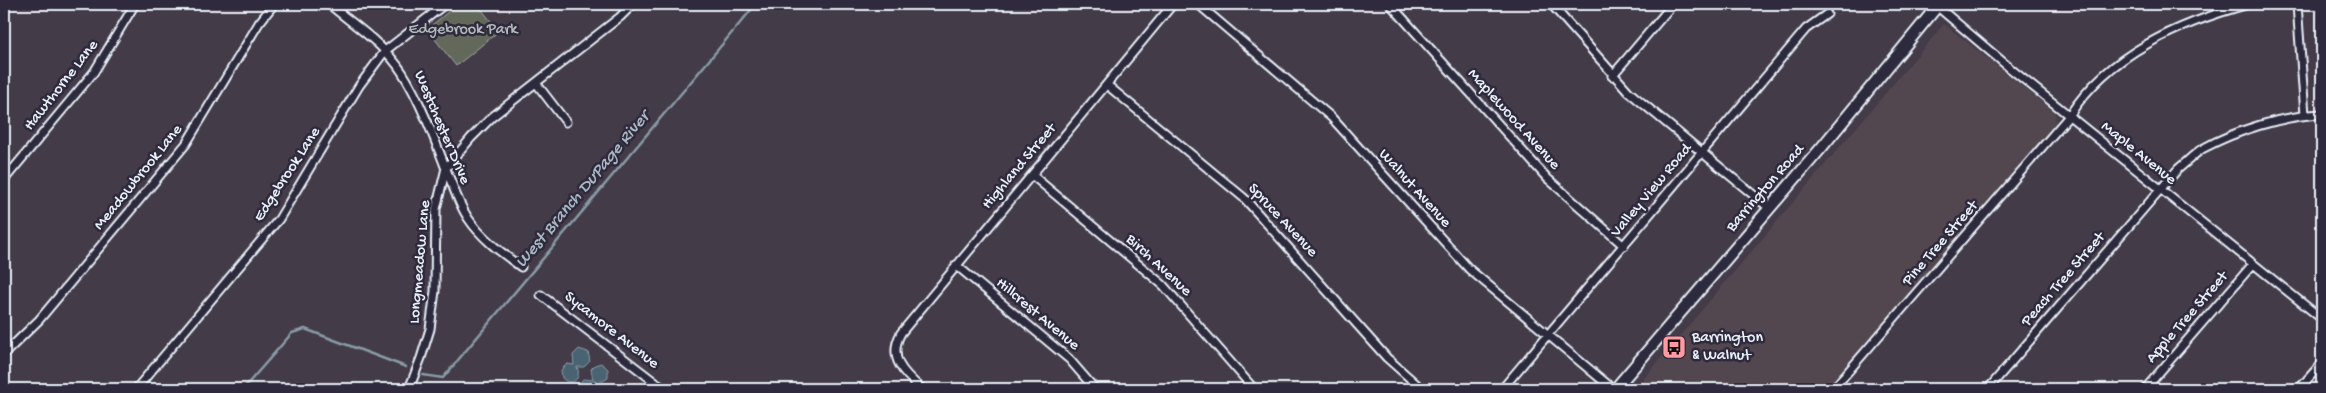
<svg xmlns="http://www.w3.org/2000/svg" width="2326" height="393" font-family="'Gochi Hand',sans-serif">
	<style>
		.built { fill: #524750 }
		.green { fill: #62685a; stroke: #a5aca9 }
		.water { fill: #4a6373; stroke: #899ca8 }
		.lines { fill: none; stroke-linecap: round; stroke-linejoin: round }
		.stream { stroke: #899ca8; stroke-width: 2.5 }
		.street-casing { stroke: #e8f1f8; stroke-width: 11 }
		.secondary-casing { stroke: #e8f1f8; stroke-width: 14 }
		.street { stroke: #2f2a3d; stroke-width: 7 }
		.secondary { stroke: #2f2a3d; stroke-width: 10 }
		.labels { text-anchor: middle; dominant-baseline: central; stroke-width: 5; stroke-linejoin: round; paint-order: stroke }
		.park-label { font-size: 16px; fill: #b2bab9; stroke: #2f2a3d }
		.street-label { font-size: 16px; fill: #e8f1f8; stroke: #2f2a3d }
		.poi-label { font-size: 16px; fill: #e8f1f8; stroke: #2f2a3d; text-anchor: start }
		.water-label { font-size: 18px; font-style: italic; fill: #a9b8c3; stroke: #2f2a3d }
	</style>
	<rect width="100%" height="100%" fill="#443b48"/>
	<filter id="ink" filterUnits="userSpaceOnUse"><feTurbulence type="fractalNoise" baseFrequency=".02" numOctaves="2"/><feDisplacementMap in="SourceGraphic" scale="10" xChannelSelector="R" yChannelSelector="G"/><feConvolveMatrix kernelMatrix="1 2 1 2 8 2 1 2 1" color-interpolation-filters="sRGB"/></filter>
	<g filter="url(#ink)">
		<path class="built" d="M1944,24L2053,111L2056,116L2055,124L1827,389H1635Z"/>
		<path class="green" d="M458,4H477L499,31L456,66L427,29Z"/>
		<path class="water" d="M579,349L588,352L590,361L584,367H577C582,378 572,388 562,378L561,370L567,364L574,365L573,355Z
			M601,363L608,369V378L603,381L594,380L597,389H579V384L583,379L593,380L591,369L595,365Z"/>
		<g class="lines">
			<path class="stream" d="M423,375L443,378L756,4
				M243,389L292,333L305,329L406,367"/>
			<g class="street-casing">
				<path id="street" d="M329,4C354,25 384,44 402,72C419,98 435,140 446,169C453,186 458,203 468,218C481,238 502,253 521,267
					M1198,4L1331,117L1469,269L1613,389
					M1390,4L1547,178L1624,246
					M1551,4L1629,92L1768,207
					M2297,4L2305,115
					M1938,7L2011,69L2322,319
					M1612,76L1673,4
					M536,83L566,122
					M1107,85L1244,198L1387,358L1422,389
					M1032,175L1163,285L1254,389
					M4,180L94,72L135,4
					M956,265L1069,359L1095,389
					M541,295L664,389
					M4,354L39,320L186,144L259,23L274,4
					M136,389L279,219L359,86L385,51L445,4
					M409,389L421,358L430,329L435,291L436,209L446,168L471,138L492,117L620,17L633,4
					M922,389C904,374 887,358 901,333L1173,4
					M1502,389L1806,29L1827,14
					M1833,389L2069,116C2109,53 2180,23 2249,4
					M1988,389L2178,169C2186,163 2194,154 2202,149C2237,130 2282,116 2322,114
					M2145,389L2253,264
					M2299,389L2322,363"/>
			</g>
			<g class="secondary-casing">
				<path id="secondary" d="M1615,389L1822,147L1939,4"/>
			</g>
			<use href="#street" class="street"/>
			<use href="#secondary" class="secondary"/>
		</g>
	</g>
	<defs>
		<g id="bus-square" transform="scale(1.25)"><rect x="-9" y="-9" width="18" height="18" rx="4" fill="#ff9aa2" stroke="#2f2a3d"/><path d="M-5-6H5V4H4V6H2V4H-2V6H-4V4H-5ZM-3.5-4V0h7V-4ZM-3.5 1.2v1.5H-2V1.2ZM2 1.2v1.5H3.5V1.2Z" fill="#111"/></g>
	</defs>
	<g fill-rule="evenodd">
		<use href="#bus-square" x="1674" y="347"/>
	</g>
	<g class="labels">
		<g class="park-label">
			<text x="463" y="30">Edgebrook Park</text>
		</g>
		<g class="street-label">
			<text transform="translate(62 86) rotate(-52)">Hawthorne Lane</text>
			<text transform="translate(1513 120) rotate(48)">Maplewood Avenue</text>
			<text transform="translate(441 128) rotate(67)">Westchester Drive</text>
			<text transform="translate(2138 154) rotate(39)">Maple Avenue</text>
			<text transform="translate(1020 167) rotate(-50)">Highland Street</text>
			<text transform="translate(288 175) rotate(-57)">Edgebrook Lane</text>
			<text transform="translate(139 178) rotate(-51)">Meadowbrook Lane</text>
			<text transform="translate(1414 189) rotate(48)">Walnut Avenue</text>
			<text transform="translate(1766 189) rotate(-49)">Barrington Road</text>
			<text transform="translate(1652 191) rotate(-50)">Valley View Road</text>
			<text transform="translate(1282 221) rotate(47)">Spruce Avenue</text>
			<text transform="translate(1941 244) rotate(-49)">Pine Tree Street</text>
			<text transform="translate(421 262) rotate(-85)">Longmeadow Lane</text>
			<text transform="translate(1158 266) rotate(43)">Birch Avenue</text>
			<text transform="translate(2064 280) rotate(-49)">Peach Tree Street</text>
			<text transform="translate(1037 315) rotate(40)">Hillcrest Avenue</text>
			<text transform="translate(2188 318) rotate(-49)">Apple Tree Street</text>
			<text transform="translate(611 331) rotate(38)">Sycamore Avenue</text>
		</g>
		<g class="poi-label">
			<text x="1692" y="338">Barrington<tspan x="1692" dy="18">&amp; Walnut</tspan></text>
		</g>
		<g class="water-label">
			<text transform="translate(583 190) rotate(-50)">West Branch DuPage River</text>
		</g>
	</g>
	<rect width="2326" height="393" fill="none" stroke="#2f2a3d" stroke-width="20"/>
	<rect x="10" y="10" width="2306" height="373" fill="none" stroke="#e8f1f8" stroke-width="2" filter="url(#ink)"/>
</svg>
